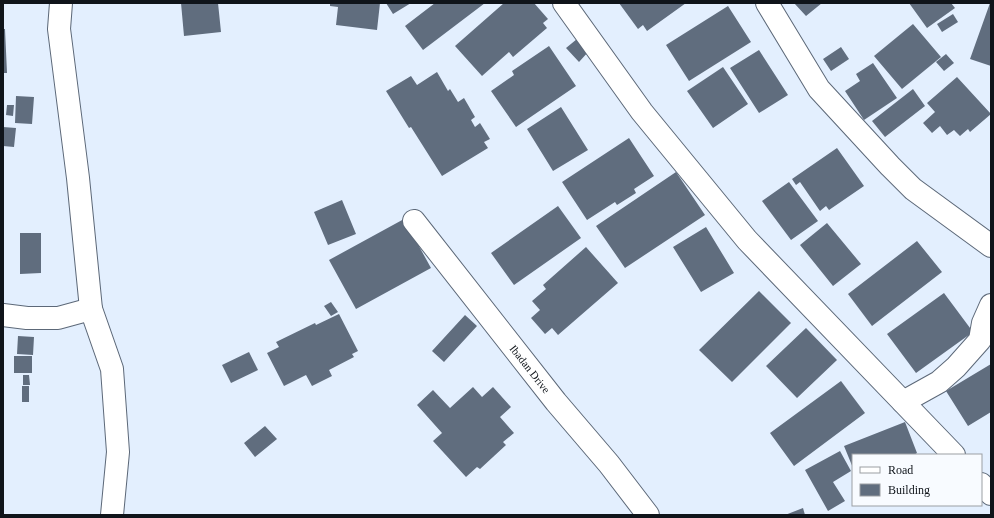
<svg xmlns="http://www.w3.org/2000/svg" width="994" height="518" font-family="Georgia,serif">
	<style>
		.building { fill: #606d7e }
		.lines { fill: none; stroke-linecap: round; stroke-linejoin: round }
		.minor-casing { stroke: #5c6878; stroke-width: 24 }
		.minor { stroke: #fff; stroke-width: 22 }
		.labels { text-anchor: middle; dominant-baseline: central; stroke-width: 3.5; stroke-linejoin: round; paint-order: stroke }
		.street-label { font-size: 11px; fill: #0f141a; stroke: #f8fbff }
	</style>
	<rect width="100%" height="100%" fill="#e3effe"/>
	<path class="building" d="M181,3H218L221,32L184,36Z
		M330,3H380L377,30L336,25L338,7L330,6Z
		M386,3H411L393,14Z
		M435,3H485L423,50L405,26Z
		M504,3H534L548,19L543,23L547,28L513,57L509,52L482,76L455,46Z
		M619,3H686L647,31L643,25L638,29Z
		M794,3H822L806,16Z
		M909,3H951L955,8L927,28Z
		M990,3H991V66L970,59Z
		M728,6L751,42L689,81L666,45Z
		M953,14L958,22L942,32L937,24Z
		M913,24L941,57L902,89L874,56Z
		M3,29H5L7,73H3Z
		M577,39L589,51L579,62L566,48Z
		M549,46L576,86L516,127L491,91L514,75L512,71Z
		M841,47L849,59L831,71L823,59Z
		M759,50L788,95L759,113L730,68Z
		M946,54L954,63L944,71L936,62Z
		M873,63L897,98L864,120L845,91L860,81L856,74Z
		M723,67L748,104L713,128L687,91Z
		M437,72L448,91L450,89L458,102L464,98L475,117L471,120L475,127L480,123L490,139L484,142L488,148L442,176L411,127L409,128L386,91L411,76L417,85Z
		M957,77L991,114L970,132L968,129L960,136L954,130L947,135L940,126L932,133L923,123L935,112L927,103Z
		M913,89L925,106L885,137L872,121Z
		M16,96L34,97L32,124L15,123Z
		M7,105H14L13,116L6,115Z
		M561,107L588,150L553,171L527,129Z
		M3,127L16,128L14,147L3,146Z
		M629,138L654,176L634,189L636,193L617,205L615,202L587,220L562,182Z
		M837,148L864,186L829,210L826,206L820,211L800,182L796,185L792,179Z
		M676,172L705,215L625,268L596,226Z
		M789,182L818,221L791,240L762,201Z
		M342,200L356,234L328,245L314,212Z
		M558,206L581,238L514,285L491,253Z
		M404,219L431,268L356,309L329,260Z
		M827,223L861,264L833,286L800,245Z
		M706,227L734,273L701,292L673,247Z
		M20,233H41V273L20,274Z
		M917,241L942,272L872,326L848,294Z
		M586,247L618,283L558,335L552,328L545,334L531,318L540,310L532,301L546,289L543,285Z
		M759,291L791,323L732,382L699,350Z
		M944,293L973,332L916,373L887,334Z
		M331,302L338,312L331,316L324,306Z
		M339,314L358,351L352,354L354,357L329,370L332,376L312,386L306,375L284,386L267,353L279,347L276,342L315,323L316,325Z
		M465,315L477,326L444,362L432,351Z
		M806,328L837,360L797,398L766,366Z
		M18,336L34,337L33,355L17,354Z
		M249,352L258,370L231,383L222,365Z
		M14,356H32V373H14Z
		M991,364V412L968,426L946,391Z
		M23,375H29L30,385H23Z
		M841,381L865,413L794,466L770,433Z
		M22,386H29V402H22Z
		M473,387L482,397L493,387L511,407L500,417L514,433L503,442L506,445L480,469L477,467L466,477L433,441L442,433L417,405L433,390L450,408Z
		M905,422L917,453L914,455H853V468L844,446Z
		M265,426L277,439L255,457L244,443Z
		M840,451L851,471L833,482L845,501L828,511L805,470Z
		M803,508L805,515H785Z"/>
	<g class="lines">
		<g class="minor-casing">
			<g id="minor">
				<path d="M61,3L59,29L78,178L91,309L112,369L118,452L112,515"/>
				<path d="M564,3L642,112L747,240L954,455"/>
				<path d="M767,3L819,89L890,166L913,189L991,246"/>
				<path id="s1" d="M414,221L556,402L609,464L648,515"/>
				<path d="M3,315L27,318H58L91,309"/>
				<path d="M903,402L939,382L956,367L980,340L983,323L991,305"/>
				<path d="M981,484L991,494"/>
			</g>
		</g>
		<use href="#minor" class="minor"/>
	</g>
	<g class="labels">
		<g class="street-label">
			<text stroke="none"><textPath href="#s1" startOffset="188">Ibadan Drive</textPath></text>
		</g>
	</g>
	<rect width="994" height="518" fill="none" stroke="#0f141a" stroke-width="8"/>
	<rect x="852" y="454" width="130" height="52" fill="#f8fbff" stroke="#9b9fa3"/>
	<rect x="860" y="467" width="20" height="6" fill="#ffffff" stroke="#9b9fa3"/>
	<text x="888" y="474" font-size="12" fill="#0f141a">Road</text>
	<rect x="860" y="484" width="20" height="12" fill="#606d7e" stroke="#9b9fa3"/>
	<text x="888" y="494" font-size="12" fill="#0f141a">Building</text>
</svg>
